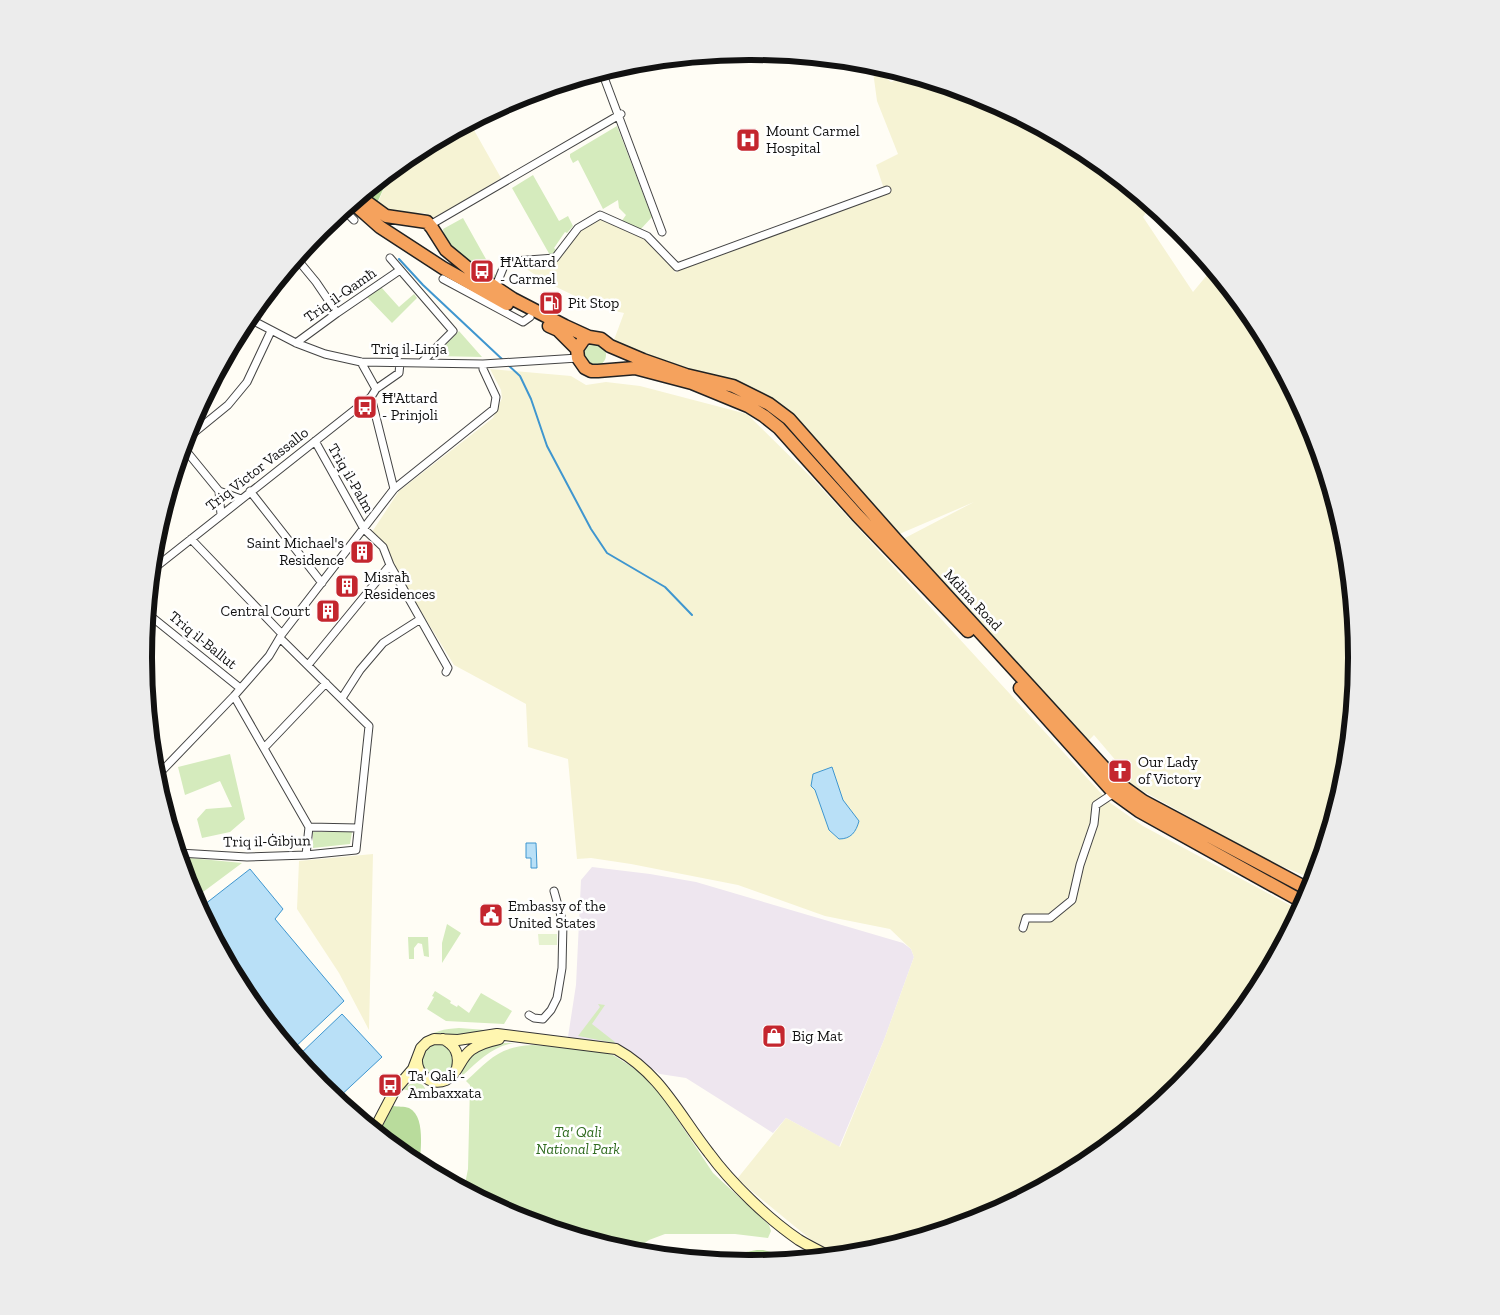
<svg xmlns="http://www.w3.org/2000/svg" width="1500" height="1315" font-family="'Zilla Slab',serif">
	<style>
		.industrial { fill: #eee6ef }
		.farmland { fill: #f6f3d4 }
		.green { fill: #d5ebbd }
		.forest { fill: #b9dc9c }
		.pitch { fill: #e6f2cf }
		.water { fill: #b9e0f7; stroke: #3f96cf }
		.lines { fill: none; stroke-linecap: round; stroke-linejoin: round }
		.stream { stroke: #3f96cf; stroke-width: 2 }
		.street-casing { stroke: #444; stroke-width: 9 }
		.secondary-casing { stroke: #333; stroke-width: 12 }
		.highway-casing { stroke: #222; stroke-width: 15 }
		.street { stroke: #fff; stroke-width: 7 }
		.secondary { stroke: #fff6b0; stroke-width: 10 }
		.highway { stroke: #f5a25d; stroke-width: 12 }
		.labels { text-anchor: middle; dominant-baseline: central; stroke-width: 5; stroke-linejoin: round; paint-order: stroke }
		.poi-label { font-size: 15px; fill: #111; stroke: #fff; text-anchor: start }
		.street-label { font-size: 15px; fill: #111; stroke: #fff }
		.park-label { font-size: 15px; font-style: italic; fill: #2f6b1f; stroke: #fff }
		.rim { fill: none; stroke: #111; stroke-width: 6 }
	</style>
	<rect width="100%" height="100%" fill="#fffdf5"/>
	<path class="industrial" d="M592,867L650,874L696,882L903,943L911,949L914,957L884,1040L839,1147L786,1118L773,1133L686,1078L660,1074L618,1045L568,1037L576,985L581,880Z"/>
	<path class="farmland" d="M872,64L880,67L884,76L891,82L908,75L982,98L1065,142L1069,155L1084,152L1087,154L1151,206L1143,217L1193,292L1212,269L1254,321L1310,426L1345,540L1356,658L1345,776L1313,879L1269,861L1123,780L1129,776L1094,735L1087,742L903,539L974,502L897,535L779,406L732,382L648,355L614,340L624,313L601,308L577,297L546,282L516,262L552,264L563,255L576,234L594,221L603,219L647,237L674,268L675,273L681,269L884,189L876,165L898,154L877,101Z
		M470,123L501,178L436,218L424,213H395L377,205L391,172L413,153Z
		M490,369L571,376L586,385L606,382L640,386L747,414L813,479L1109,802L1143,826L1299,910L1254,995L1178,1086L1087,1162L982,1218L868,1252L840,1255L815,1243L737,1179L786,1118L840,1147L884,1040L914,957L911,949L890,929L825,916L738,885L631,864L591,858L577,859L568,759L528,747L526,704L454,665L398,574L387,548L372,532L399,491L493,418L502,398L501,390Z
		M373,854L369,1030L339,973L297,909L299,861Z"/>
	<path class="green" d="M617,126L652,217L640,230L621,222L626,215L619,208L618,200L603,209L578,160L573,163L570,157V154Z
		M533,175L559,221L568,216L573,226L567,233L565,232L554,248L556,250L551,257L512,188Z
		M463,218L496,277L491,278L476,266L475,267C464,257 444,245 443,229Z
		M381,287L399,307L414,294L417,298L392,323L366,296Z
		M459,331L482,357L435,356Z
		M584 355a11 11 0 1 1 22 0a11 11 0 1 1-22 0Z
		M230,754L245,819L230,832L202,838L197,819L206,809L232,807L220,781L185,795L178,767Z
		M313,832H352L350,844L313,848Z
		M180,857L242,863L195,898L190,889Z
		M447,924L461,933L442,963V943Z
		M428,937L429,957L424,956L422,944L418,943L414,948V959H409L408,937Z
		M435,991L451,1001L450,1003L457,1007L458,1005L469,1013L481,993L512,1011L504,1024L446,1021L427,1009L434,997L432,996Z
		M598,1004L605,1005L592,1024L615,1042L614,1043L578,1036L600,1007Z
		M459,1028L500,1031L458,1038L433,1036L422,1040C434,1031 444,1029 459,1028Z
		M442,1043L454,1053L453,1071C450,1073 446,1077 442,1077C422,1082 408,1047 442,1043Z
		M499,1043H515C492,1046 479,1061 462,1076C461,1066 469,1052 478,1048C485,1045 493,1044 499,1043Z
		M532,1045L580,1048L602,1052L613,1055L637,1070L660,1093L713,1173L769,1225L771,1231L768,1238L735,1234H665L649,1240L639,1247L636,1253L631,1252L518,1217L464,1189L468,1169L470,1085L466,1081C489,1060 498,1047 532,1045Z
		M417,1083C424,1084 425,1087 426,1093L400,1089L410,1084Z"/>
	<path class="forest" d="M391,172L377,203L366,193Z
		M393,1106C398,1107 404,1106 409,1108C426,1117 420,1149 420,1165L413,1161L379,1133Z
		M757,1250H763L799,1259L750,1264L725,1261L746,1252Z"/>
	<path class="pitch" d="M538,934H557V945H539Z"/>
	<path class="water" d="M832,767L843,800L859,821C856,832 851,839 839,839L829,830L815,790L811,786L813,774Z
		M526,843H536L537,868H531V858H526Z
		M250,869L283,909L275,919L344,1001L292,1050L246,994L200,908Z
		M342,1014L382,1057L337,1099L321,1086L297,1057Z"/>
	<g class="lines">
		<path class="stream" d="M399,259L423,285L503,360
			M508,365L520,376L531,399L547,446L591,529L607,553L665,587L692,615"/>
		<g class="street-casing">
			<path id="street" d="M602,72L662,232
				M344,210L354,220
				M430,225L621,114
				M390,258L453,331L422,362
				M297,259L316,282L337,313
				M443,279L523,322L530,317
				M495,288L504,266L514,261L555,258L578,228L600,215L647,236L677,267L887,190
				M248,318L296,343L325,354L361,362L483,364L578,358
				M296,343L337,313L400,270
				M361,362L376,389
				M371,397L394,489
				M185,440L228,405L247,382L271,331
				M315,441L364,529L383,547L390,565L448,668L446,672
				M183,447L219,491L241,499
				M219,491L221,515
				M250,491L322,583
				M191,539L282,634
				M152,570L371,397L376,389L399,373L400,363
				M148,614L240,688
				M308,665L390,565
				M234,696L309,827L306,855
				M342,698L360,670L383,643L419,620
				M264,748L326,683
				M156,777L234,696L269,656L282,634L394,489L494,409L496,397L483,369V364
				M309,827L358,828
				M179,853L247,857L306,855L356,850L369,726L280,638
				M1023,928L1026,918H1050L1072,900L1080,865L1094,824L1096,805L1114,793
				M529,1015L534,1018L543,1019L551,1010L557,998L562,968L563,923L554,891"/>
		</g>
		<g class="secondary-casing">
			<path id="secondary" d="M443,1039C455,1045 460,1054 457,1068
				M417,1059C416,1074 431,1086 446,1080C458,1074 460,1058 471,1050C479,1044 489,1041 499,1039
				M374,1130L395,1090L413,1069L421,1048L427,1042L434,1039L458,1040L497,1034L616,1049C661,1074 679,1115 709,1153C731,1183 768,1219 799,1240C809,1246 819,1251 829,1256"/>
		</g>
		<g class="highway-casing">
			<path id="highway" d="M360,197L386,216L427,222L432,228L446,250L475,274L513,299L565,326L589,337L601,339L610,346L643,360L686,375L733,386L769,404L789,419L896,540L1118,783L1143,801L1310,890
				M353,203L380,227L443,268L507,304
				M549,326L558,330L577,349
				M589,337L584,339L577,349L578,358L585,368L591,371H598L635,368L692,383L748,406L764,416L779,428L857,515L968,631
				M1020,688L1114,793L1139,811L1303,902"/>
		</g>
		<use href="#street" class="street"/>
		<use href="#secondary" class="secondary"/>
		<use href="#highway" class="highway"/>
	</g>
	<defs>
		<g id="hospital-square" transform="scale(1.25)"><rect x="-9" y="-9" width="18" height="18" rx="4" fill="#c4262e" stroke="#fff"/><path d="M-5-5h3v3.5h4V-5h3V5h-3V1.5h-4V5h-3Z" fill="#fff"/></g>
		<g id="bus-square" transform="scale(1.25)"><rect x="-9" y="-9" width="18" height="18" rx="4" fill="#c4262e" stroke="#fff"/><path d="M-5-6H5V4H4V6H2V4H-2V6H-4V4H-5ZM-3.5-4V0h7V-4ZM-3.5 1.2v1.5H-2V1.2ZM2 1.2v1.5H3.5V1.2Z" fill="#fff"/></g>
		<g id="fuel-square" transform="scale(1.25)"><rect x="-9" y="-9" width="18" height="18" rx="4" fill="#c4262e" stroke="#fff"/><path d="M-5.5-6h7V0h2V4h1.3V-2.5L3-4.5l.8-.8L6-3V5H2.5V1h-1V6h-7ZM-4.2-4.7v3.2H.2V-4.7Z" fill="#fff"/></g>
		<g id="building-square" transform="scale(1.25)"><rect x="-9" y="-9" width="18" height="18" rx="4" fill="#c4262e" stroke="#fff"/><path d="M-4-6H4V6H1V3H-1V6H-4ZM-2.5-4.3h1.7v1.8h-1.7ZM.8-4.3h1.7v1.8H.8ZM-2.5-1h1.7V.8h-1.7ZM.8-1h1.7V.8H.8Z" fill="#fff"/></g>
		<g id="church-square" transform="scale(1.25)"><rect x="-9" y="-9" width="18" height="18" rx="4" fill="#c4262e" stroke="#fff"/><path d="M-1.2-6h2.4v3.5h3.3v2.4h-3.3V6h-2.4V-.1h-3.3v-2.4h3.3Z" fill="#fff"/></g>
		<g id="civic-square" transform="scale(1.25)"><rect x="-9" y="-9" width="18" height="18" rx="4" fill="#c4262e" stroke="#fff"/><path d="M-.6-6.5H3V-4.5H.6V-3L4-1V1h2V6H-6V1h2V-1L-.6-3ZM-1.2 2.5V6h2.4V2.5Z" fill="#fff"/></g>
		<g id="shop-square" transform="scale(1.25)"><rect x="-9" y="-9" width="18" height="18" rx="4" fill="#c4262e" stroke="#fff"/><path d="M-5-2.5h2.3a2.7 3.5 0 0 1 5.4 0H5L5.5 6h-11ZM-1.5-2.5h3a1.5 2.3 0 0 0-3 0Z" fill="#fff"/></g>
	</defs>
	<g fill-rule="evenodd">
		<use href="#hospital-square" x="748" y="140"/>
		<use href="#bus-square" x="482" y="271"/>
		<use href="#fuel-square" x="551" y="303"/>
		<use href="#bus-square" x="365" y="407"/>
		<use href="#building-square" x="362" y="552"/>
		<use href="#building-square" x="347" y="586"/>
		<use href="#building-square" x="328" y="611"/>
		<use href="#church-square" x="1120" y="771"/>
		<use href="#civic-square" x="491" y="915"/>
		<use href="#shop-square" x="774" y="1036"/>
		<use href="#bus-square" x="390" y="1085"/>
	</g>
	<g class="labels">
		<g class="poi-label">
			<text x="766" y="131">Mount Carmel<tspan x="766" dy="17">Hospital</tspan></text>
			<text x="500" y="262">Ħ'Attard<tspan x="500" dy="17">- Carmel</tspan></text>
			<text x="568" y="303">Pit Stop</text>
			<text x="382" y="398">Ħ'Attard<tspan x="382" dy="17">- Prinjoli</tspan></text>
			<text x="344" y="543" text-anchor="end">Saint Michael's<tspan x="344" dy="17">Residence</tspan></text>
			<text x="364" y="577">Misraħ<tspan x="364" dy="17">Residences</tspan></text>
			<text x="310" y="611" text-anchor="end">Central Court</text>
			<text x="1138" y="762">Our Lady<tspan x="1138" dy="17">of Victory</tspan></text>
			<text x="508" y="906">Embassy of the<tspan x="508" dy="17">United States</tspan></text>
			<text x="792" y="1036">Big Mat</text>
			<text x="408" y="1076">Ta' Qali -<tspan x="408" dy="17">Ambaxxata</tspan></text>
		</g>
		<g class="street-label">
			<text transform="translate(340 295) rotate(-35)">Triq il-Qamħ</text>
			<text x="409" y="349">Triq il-Linja</text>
			<text transform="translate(257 469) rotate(-38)">Triq Victor Vassallo</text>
			<text transform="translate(351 478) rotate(60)">Triq il-Palm</text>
			<text transform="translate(973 600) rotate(47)">Mdina Road</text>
			<text transform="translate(203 640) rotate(39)">Triq il-Ballut</text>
			<text transform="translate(267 841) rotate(-1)">Triq il-Ġibjun</text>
		</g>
		<g class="park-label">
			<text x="578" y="1132">Ta' Qali<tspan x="578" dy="17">National Park</tspan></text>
		</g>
	</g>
	<path d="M0 0H1500V1315H0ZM749 60H751A597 597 0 0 1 1348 657V658A597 597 0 0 1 751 1255H749A597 597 0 0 1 152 658V657A597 597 0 0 1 749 60Z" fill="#ececec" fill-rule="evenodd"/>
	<path class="rim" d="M749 60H751A597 597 0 0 1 1348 657V658A597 597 0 0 1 751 1255H749A597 597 0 0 1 152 658V657A597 597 0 0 1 749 60Z"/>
</svg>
